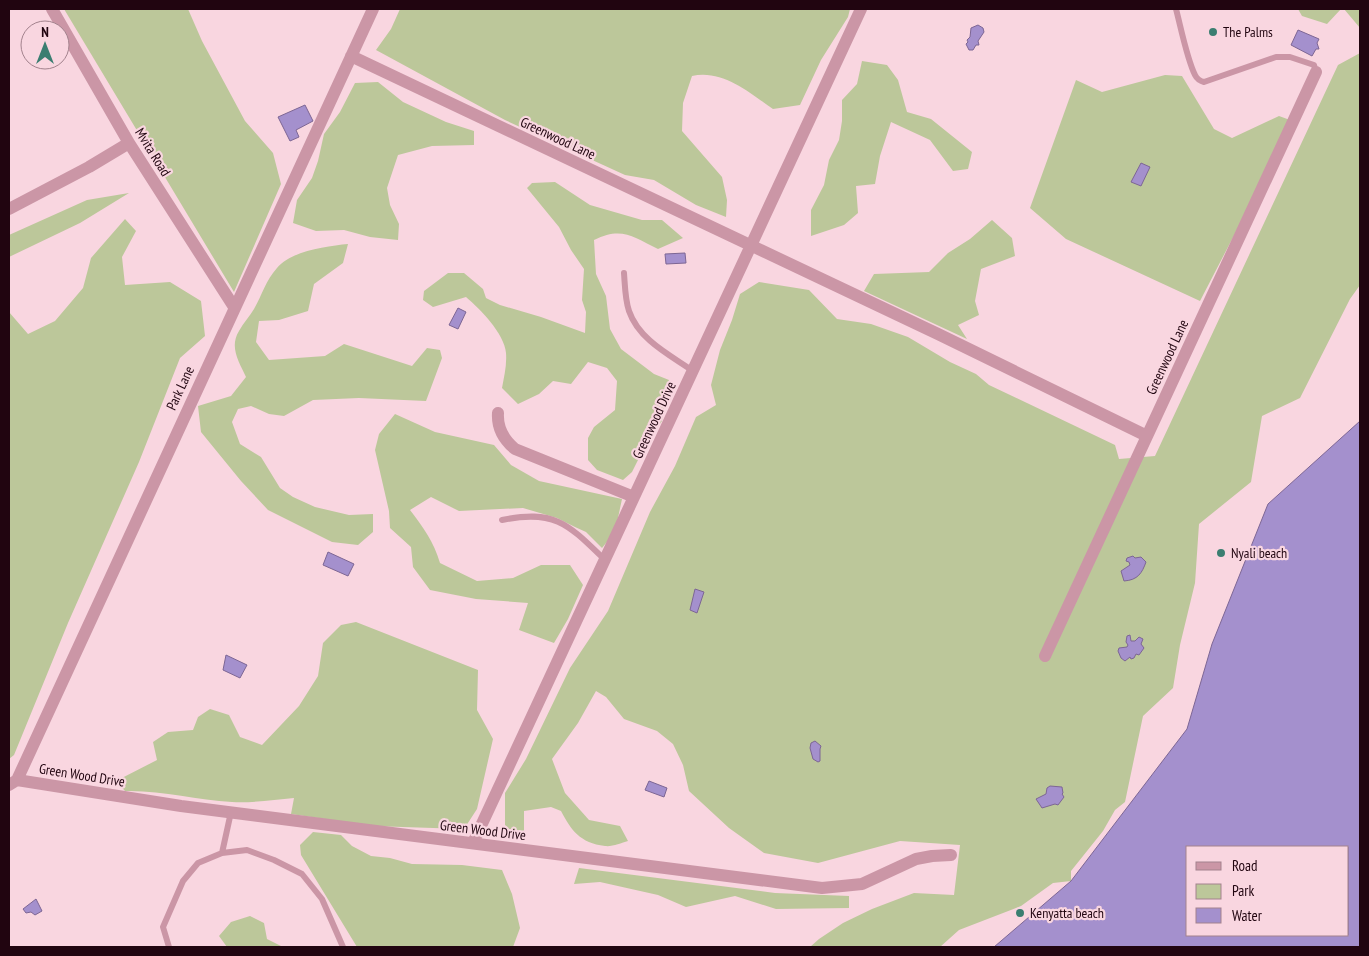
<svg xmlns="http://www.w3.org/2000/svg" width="1369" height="956" font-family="'PT Sans Narrow',sans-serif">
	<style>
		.green { fill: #bcc79a }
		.water { fill: #a490cd; stroke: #7d6694; fill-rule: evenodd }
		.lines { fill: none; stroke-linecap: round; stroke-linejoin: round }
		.lane { stroke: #cb96a6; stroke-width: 6 }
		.street { stroke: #cb96a6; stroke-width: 12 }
		.poi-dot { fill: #3b7e71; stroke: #f9d6e0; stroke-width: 2 }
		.labels { text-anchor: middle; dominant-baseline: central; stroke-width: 4.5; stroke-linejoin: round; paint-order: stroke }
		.poi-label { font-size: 14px; fill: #210510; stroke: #f9d6e0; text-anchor: start }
		.street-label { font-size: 14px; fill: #210510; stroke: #f9d6e0 }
	</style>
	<rect width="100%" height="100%" fill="#f9d6e0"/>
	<path class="green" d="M64,9H188L202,41L245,121L273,153L281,184L234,292Z
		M400,9H850L848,17L821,60L800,105L773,109C750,93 722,69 692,76L683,103L682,131L722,177L727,200L726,217L696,205L654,180L625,175L505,120L376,50L391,29Z
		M1298,9H1341L1327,24L1302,16Z
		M1344,9H1360V28Z
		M1360,53V285L1350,299L1300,398L1262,416L1251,482L1199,524L1195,583L1180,645L1173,688L1143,716L1125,802L1115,810L1103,831L1071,871V881L1053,883L1021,906L959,930L940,947H810L819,939L843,923L872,909L914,893L954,895L960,845L900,841L818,863L764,853L729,828L689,791L683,765L673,744L657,731L624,719L606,697L596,691L578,723L552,759L565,793L589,820L620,826L628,841C621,843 612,847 605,846C580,843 571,830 561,811L551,807L524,811V834L514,835L505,825V793L526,759L570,668L608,611L650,512L675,466L696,417L716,405L711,385L720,350L732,320L740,294L759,282L809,290L837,319L871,324L908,337L950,362L976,374L989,385L1115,445L1119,459L1155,456L1338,65Z
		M862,61L887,65L898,80L907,112L931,119L972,152L968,169L953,171L930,140L891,122L880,156L875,184L856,186L858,213L844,225L811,236V210L824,185L829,160L839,140L842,121V100L857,84Z
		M1165,75L1182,76L1214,129L1232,138L1279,116L1290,120L1256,193L1200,301L1066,239L1030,208L1076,80L1102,92Z
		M378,82L403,102L446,122L474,131V145L432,146L398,155L387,188L390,205L399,224L398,240L370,237L344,230L316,231L293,223L297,200L312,178L318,161L324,134L340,112L355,83Z
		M555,182L590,205L642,220H662L683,238L658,249C633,237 622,226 594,240L596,274L606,296L610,329L621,349L654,374L669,380L662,421L646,444L632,472L623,480L597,470L588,460V438L594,427L615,410L617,381L607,368L588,362L571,384L553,381L539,394L518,404L502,388C504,377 507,365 506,353C504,333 480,309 466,297L433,307L423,300L424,291L448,273H464L483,289L486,298L500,305L541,317L585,333L586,312L582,300L584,269L571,250L559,227L527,188L532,183Z
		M129,193L80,223L9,257V235L87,200Z
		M125,219L136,231L122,257L125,285L170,282L201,301L205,336L180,358L139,462L68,623L14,755L9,759V312L28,334L55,321L83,288L91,258Z
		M992,220L1012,238L1015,256L981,269L975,301L979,315L958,325L967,339L864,291L874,274L929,272L948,253L970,239Z
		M348,244L343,263L314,284L308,311L279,320L259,321L256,342L269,360L325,356L344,344L412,366L427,348L440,350L442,358L426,401L359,398L313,400L284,416L269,414L251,406L238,409L232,422L240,444L261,457L280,488L293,497L315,507L349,515L373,514V532L358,545L332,542L268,510L241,481L201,432L198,406L231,396L246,377C239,362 229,347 239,331C243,323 250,316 254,309C262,295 266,280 277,268C291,251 327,246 348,244Z
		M395,414L435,432L494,445L511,465L539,481L622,499L615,532L602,548L586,532L575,527L557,518L523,508L459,511L431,497L410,510C423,527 434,542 440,563L477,581L513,578L541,565H570L583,585L568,619L554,643L519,630L528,603L476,599L430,590L413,567L411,547L390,528L389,511L375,450L379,434Z
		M356,622L478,670L477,710L493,739L477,809L464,829L372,826L291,814L294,798C274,800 252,803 232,802C196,800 161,790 125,791L116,781L157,760L153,742L168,732L193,730L198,717L210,709L229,715L240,737L262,745L299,706L318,676L323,643L341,625Z
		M313,832L341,835L352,846L371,856L390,858L412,864L462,865L502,870L512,894L520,928L513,947H357L301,855L300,845Z
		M579,868L775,893L849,896V908L776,909L735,896L686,907L658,895L600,882L574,884Z
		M250,916L264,923L267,939L283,947H227L219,936L231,922Z"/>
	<path class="water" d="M978,25L983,28L984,32L978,41L979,45H976L973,50H969L966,44L968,42L967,40L970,37L971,28Z
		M1298,30L1319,39L1317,43L1319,49H1316L1312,56L1291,45Z
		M305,105L313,121L296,130L299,137L290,141L278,117Z
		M1141,163L1150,167L1141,186L1131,182Z
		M685,253L686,263L666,264L665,254Z
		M458,308L466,312L458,329L449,325Z
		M1360,421V947H994L1071,881L1187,729L1212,644L1268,504ZM1188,847H1348V935H1188Z
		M328,552L354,564L348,576L323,565Z
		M1133,556L1135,558L1141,557L1146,562C1142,573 1138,580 1124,581L1121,571L1130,565L1129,562L1126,561L1127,558Z
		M695,589L704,592L697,613L690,610Z
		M1130,635L1131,641H1135L1139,637L1143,639L1141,644L1144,648L1139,655L1136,654L1134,658L1131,659L1130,657L1125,661L1121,658L1118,651L1119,648L1127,647L1128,645L1126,642L1127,636Z
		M226,655L247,665L240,678L223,670Z
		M815,741L821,746L820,749V761L818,762L813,759L810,748L811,743Z
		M649,781L667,788L664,797L645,790Z
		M1050,786L1062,787L1063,793L1062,794L1064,797L1058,805L1055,804L1042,808L1036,799L1046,794L1047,788Z
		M36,899L42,911L35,915L31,912L26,913L23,909Z"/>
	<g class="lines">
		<path class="lane" d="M1176,9C1181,28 1187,59 1195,75C1197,79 1200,81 1204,82L1276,57H1290L1314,65L1316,72
			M624,273C625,286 625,299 629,311C639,340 670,355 693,371
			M502,520C555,509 568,524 605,560
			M222,853L231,812
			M169,947L163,927L183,881L198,863L222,853L247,850L274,860L302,874L322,899L343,947"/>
		<path class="street" d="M52,9L129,143L234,307
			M351,56L938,334L1147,436
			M9,209L89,167L129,143
			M498,413C497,428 503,439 515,449L634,497
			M1045,656L1316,72
			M17,780L373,9
			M9,785L17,780L181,806L822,888L862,884L916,859L932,856L951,855
			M473,843L861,9"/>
	</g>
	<g class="poi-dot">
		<circle cx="1213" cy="32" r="5"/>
		<circle cx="1221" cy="553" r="5"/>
		<circle cx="1020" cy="913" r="5"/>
	</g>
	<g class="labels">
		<g class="poi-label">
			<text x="1223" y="32">The Palms</text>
			<text x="1231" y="553">Nyali beach</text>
			<text x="1030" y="913">Kenyatta beach</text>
		</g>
		<g class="street-label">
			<text transform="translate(558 138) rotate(25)">Greenwood Lane</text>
			<text transform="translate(153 152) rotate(58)">Mvita Road</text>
			<text transform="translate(1167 357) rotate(-65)">Greenwood Lane</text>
			<text transform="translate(180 388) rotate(-65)">Park Lane</text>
			<text transform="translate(654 420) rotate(-65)">Greenwood Drive</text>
			<text transform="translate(82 775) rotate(9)">Green Wood Drive</text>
			<text transform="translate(483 830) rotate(7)">Green Wood Drive</text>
		</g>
	</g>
	<rect width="1369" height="956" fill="none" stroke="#210510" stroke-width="20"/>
	<rect x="1186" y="846" width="162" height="90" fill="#f9d6e0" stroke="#a3828d"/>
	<rect x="1196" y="862" width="25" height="8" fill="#cb96a6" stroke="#a3828d"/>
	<text x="1232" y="871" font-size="15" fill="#210510">Road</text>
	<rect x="1196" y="884" width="25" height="15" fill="#bcc79a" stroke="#a3828d"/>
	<text x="1232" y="896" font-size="15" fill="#210510">Park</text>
	<rect x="1196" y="908" width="25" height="15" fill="#a490cd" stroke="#a3828d"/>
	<text x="1232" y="921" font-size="15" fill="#210510">Water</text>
	<g transform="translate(45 45)"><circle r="24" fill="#f9d6e0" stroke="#a3828d"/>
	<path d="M0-4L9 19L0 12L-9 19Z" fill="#3b7e71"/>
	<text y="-8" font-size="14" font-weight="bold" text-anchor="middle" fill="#210510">N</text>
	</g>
</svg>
